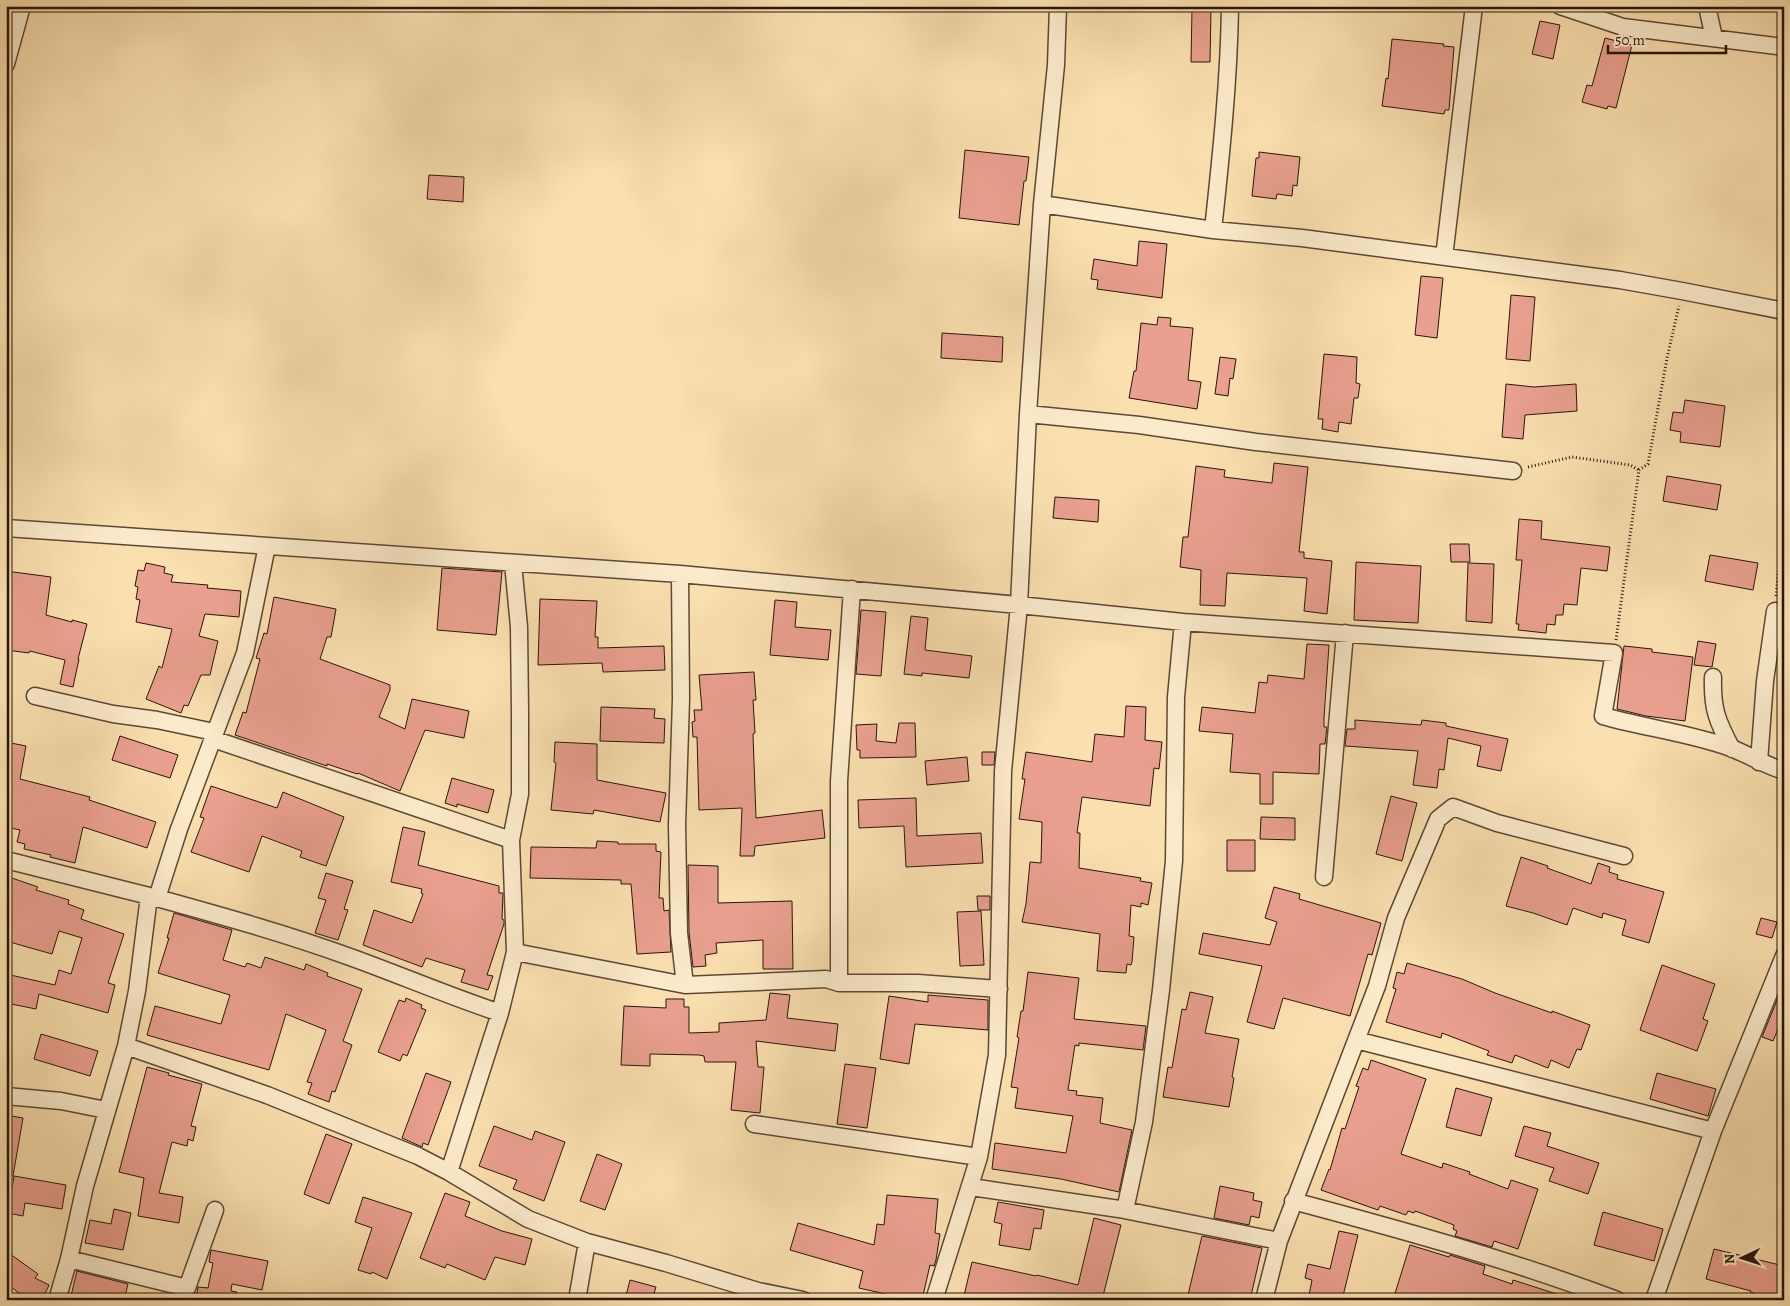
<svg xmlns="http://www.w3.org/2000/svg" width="1790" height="1306" font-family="Alegreya,serif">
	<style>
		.building { fill: #eaa08f; stroke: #27160d }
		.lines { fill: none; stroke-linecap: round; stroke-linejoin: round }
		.minor-casing { stroke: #5c4836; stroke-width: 19 }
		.path { stroke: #27160d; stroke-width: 3; stroke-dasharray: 1 2.5; stroke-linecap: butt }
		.minor { stroke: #fcebcb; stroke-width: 16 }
	</style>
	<rect width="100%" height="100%" fill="#fbe0af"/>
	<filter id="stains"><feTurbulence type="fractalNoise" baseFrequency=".004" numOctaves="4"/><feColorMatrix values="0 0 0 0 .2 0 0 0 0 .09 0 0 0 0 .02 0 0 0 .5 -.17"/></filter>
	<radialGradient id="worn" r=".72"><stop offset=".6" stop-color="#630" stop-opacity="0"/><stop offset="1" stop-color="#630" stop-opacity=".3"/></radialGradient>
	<path class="building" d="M1192,9H1211L1210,62H1191Z
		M1540,21L1560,25L1553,59L1532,54Z
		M1605,38L1632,45L1616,108L1608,106L1607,109L1582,102L1587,85L1592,86Z
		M1392,39L1444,44L1443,46L1454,47L1449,110H1445L1444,114L1382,106L1386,78L1388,79Z
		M965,150L1029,157L1026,181H1024L1019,225L959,218Z
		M1259,152L1300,157L1297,186L1293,185L1292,196L1277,194L1276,199L1252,196L1256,158H1259Z
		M429,175L464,177L463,202L427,199Z
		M1139,241L1167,244L1162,298L1097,289L1098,280L1091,279L1094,259L1137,266Z
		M1421,276L1443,278L1437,338L1415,335Z
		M1511,295L1535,297L1530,361L1506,359Z
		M1158,317L1171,318L1170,326L1193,328L1188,380L1201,382L1197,409L1129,398L1134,371H1136L1141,323L1157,325Z
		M942,333L1003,337L1002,362L941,358Z
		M1324,354L1357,357L1356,383L1360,384L1358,398H1354L1351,424L1339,422L1338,432L1322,429L1323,419H1318Z
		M1220,357L1236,359L1233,379L1230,378L1228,396L1215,394Z
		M1506,384L1534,387L1576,384L1577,411L1525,415L1523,439L1502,437Z
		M1685,400L1725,406L1720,447L1680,442L1681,432L1670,430L1673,412L1683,413Z
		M1274,463L1308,467L1299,552H1304V558L1332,561L1327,614L1304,611L1307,578L1227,573L1225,606L1200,605L1201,570L1180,567L1183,537H1188L1196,466L1225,470L1224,477L1272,483Z
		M1667,476L1721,485L1717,510L1663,501Z
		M1055,497L1099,500L1098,522L1053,518Z
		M1519,519L1542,521L1541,539L1610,547L1607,571L1581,568L1577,605L1564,604L1563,615H1556L1555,625L1547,624L1546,633L1518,630L1519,624H1516L1522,560H1516Z
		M1450,544H1469L1470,562H1451Z
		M1710,555L1758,563L1753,590L1705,581Z
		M1356,562L1421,566L1418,623L1354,620Z
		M146,563L165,567L164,573L173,575L171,582L208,585L207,588L241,591L239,617L205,614L199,636L218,641L213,662L210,675H201L188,706L184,705L181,713L146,699L159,666L162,668L172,629L136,622L140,600L136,599L138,587L135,586L138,570L144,571Z
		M1468,563L1494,564L1492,623L1466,621Z
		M442,568L502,572L496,635L437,630Z
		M6,571L51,577L46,615L72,622V620L87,624L78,659H79L73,687L60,684L65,660L30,651L29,653L6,650Z
		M274,597L336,609L331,637H327L320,659L390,685V690L379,717L405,729L412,699L469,711L464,738L425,730L400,791L358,773L357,774L327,764V766L235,735L243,712L246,713L260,659L256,658L264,633L267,634Z
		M540,599L597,601L595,637H598V648L664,646L665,670L603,672L602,663L538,665Z
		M775,600L797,602L795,627L831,630L828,660L770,655Z
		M861,610L886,612L881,676L856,674Z
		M911,616L928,618L925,650L972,656L969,678L922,673V676L904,674Z
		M1698,641L1716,644L1712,667L1694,665Z
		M1307,644L1329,645L1324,718V727H1327L1325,744H1320L1319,774L1273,772V804H1260V774L1230,772L1233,734L1199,731L1202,707L1255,713L1259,682L1267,683L1268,675L1304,679Z
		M1624,646L1652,649V652L1693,657L1685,721L1646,716L1617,709Z
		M754,672L756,700H753L755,733L753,734L756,818L822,810L825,838L755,846L754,856H740L742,808L699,810L697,737H693L692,722L695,721L694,710H702L699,675Z
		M1126,706L1146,707L1145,740L1162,742L1159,769L1154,768L1150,806L1082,797L1077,833H1080L1079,868L1141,878L1140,881L1152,883L1148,905L1141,903V907L1131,905L1129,936L1134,937L1132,962L1131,965L1127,964L1126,973L1097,971L1100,934L1022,922L1026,904L1030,862L1041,863L1042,822L1019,819L1025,779H1022L1026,752L1092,762L1095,734L1124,737Z
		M601,707L655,709L654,718L665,719L664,743L600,741Z
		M1355,720L1421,725L1422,720L1446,723V726L1508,739L1501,771L1477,766L1481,746L1448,738L1444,770L1439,769L1437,788L1413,785L1418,751L1345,746L1347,729H1355Z
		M899,723H915L916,757L860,758V750H857L856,725L877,724L876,741L896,743Z
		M120,736L178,755L170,778L112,760Z
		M6,742L26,746L20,779L90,797L89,800L156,822L147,848L83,827L75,863L50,857L51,855L24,849L25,844L17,842L20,830L6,827Z
		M555,742L597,744V780L666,793L660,822L594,810L593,814L551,810L556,763L554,762Z
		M982,752H995L994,765H982Z
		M967,757L969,781L927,785L925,761Z
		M452,778L494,790L488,813L457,804V807L445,803Z
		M211,786L277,808L283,792L344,817L326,866L300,857L302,851L262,836L249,872L191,852L204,818L200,817Z
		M1391,796L1417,803L1402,861L1376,854Z
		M916,798L917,836L981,833L983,863L906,867L904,826L859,828L858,800Z
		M1261,817L1295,818V840L1260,839Z
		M403,827L425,832L418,865L499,886V893H503L502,919L504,920V924L487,975L493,976L488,990L461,982L465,970L426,958L422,967L363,945L374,910L412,923L423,894L421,893L422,889L391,882Z
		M1227,840H1255V871H1227Z
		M597,841L618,842V844H656V851L661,852L659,898H663L664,911L669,910L671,952L637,954L631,884H621V880L530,878L531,847L596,848Z
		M1521,857L1548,866L1547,868L1591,884L1598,863L1610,867L1609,872L1618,875L1617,879L1664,892L1649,943L1622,935L1626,920L1603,913L1602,918L1573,908L1567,925L1533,913L1506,906Z
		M688,865L718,866V903L792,901L793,969H763V940L716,943L717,953L705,955L706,966L693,967L689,932Z
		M326,873L353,881L344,909L348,910L338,940L315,933L326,900L318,898Z
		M6,876L38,887L36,890L69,900L68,904L84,910L81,919L124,934L108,983L115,985L108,1013L39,994L36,1009L6,1003V974L55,985L59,970L71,974L82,938L59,931L52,954L6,941Z
		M1274,887L1300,894L1299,899L1381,923L1372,955L1368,954L1350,1016L1283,998L1274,1029L1247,1022L1262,966L1199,954L1203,933L1270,945L1277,922L1265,918Z
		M977,896H990V910H978Z
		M981,911L984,965L960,966L957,912Z
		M174,913L232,930L223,960L245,967L247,963L261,968L265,957L304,970L306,964L328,973L327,976L362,989L343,1041L352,1045L335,1092L332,1091L329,1102L308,1094L312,1083L307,1082L326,1030L286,1014L269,1070L147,1035L155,1006L221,1024L230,995L158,973L169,938H167Z
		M1761,918L1777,922L1772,938L1756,934Z
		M1407,963L1462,979L1495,993L1552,1013V1011L1590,1025L1581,1050L1577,1049L1569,1068L1551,1060L1548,1068L1515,1055L1512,1063L1487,1055L1489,1051L1442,1033L1441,1038L1386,1022L1396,989L1393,988L1397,972L1404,974Z
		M1662,965L1715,984L1703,1019L1708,1021L1697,1051L1640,1030Z
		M1028,972L1079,978L1074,1019L1146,1026L1143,1050L1079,1043V1046L1075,1045L1068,1090L1077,1091L1076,1095L1103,1098L1100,1123L1132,1130L1119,1192L1061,1179L992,1169L995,1143L1066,1153L1073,1116L1015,1108L1018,1088L1011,1087L1019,1038L1017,1037L1021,1011H1023Z
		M1784,983V1015L1773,1041L1762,1037Z
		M1190,992L1213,997L1205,1033L1239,1039L1232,1077L1234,1078L1229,1107L1163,1097L1168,1067L1172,1068L1182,1009L1186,1010Z
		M770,993L790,995L787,1018L838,1024L835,1051L756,1041L758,1067H764L760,1113L731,1110L736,1062H705L704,1056L699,1055L650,1054V1066L621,1065L624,1006L666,1008V999H684V1007H689V1033L719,1032V1023L766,1020Z
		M928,995L988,1000V1030L915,1024L909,1064L880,1059L889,996L928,1002Z
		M406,998L422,1005L421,1008L426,1010L407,1056L403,1054L400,1061L378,1052L399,1000L405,1002Z
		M41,1034L98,1051L90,1076L34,1059Z
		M1371,1060L1426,1079L1401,1154L1442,1168L1443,1163L1470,1172L1469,1174L1508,1189L1511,1180L1538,1189L1518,1249L1494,1241L1492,1247L1455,1236L1457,1231L1453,1229L1454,1225L1415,1211L1414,1213L1408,1211L1406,1215L1380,1206L1378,1210L1321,1190L1329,1169L1330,1170L1342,1128L1345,1129L1359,1087L1356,1086L1363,1068L1368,1070Z
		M845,1064L876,1068L867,1128L837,1124Z
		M147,1067L169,1073L168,1075L202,1084L191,1126L196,1127L193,1141L188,1139L187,1146L172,1142L159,1193L183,1197L179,1223L138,1216L144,1178L119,1172Z
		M426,1073L451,1082L428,1145L423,1143L422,1147L402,1138Z
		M1657,1073L1716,1089L1708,1116L1650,1099Z
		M1456,1088L1492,1098L1481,1136L1446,1127Z
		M6,1115L23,1118L13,1176L6,1175Z
		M494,1126L532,1140L535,1131L565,1142L544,1201L513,1189L517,1180L479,1166Z
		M1524,1126L1551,1133L1547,1146L1599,1163L1588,1194L1549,1181L1554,1168L1515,1156Z
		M326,1134L352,1144L329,1204L304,1194Z
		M597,1154L622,1164L605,1210L580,1201Z
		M14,1176L66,1185L62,1209L25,1203L23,1216L8,1213Z
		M1220,1186L1254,1193L1253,1200L1262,1202L1259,1218L1251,1216L1249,1225L1214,1218Z
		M445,1193L470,1202L465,1216L502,1231L532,1239L525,1265L495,1257L485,1280L447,1264L445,1268L420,1258Z
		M887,1195L938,1199L935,1233L940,1234L936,1260L934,1266L930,1265L922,1300H912L859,1288L863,1271L790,1250L798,1223L874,1245L877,1224L884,1225Z
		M363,1197L412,1213L387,1279L372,1272L371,1274L358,1270L372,1228L355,1222Z
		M998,1202L1044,1210L1041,1229L1034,1228L1030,1250L999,1245L1002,1224L994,1222Z
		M114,1209L131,1213L123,1250L85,1243L90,1220L111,1224Z
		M1603,1212L1663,1229L1654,1261L1594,1245Z
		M1094,1218L1121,1225L1102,1300H963L972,1262L1036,1276L1037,1275L1078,1285Z
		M1339,1231L1358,1235L1342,1300H1308L1312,1280L1305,1278L1308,1264L1330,1269Z
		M1202,1236L1262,1248L1250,1300H1210L1188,1295Z
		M1410,1245L1449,1257L1450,1255L1485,1266L1483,1274L1512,1284L1513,1280L1566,1297V1300H1393Z
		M1714,1249L1784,1266V1285L1780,1300H1752L1754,1293L1750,1292L1751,1291L1706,1279Z
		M211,1250L268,1261L262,1290L232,1284L231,1291L237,1292L236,1300H196L198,1287L208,1288L213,1263L209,1262Z
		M6,1251L38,1274L35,1278L49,1285L42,1300H28L6,1283Z
		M77,1271L128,1284L124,1300H70Z
		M630,1280L656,1287L652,1300H625Z"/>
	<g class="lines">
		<g class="minor-casing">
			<path id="minor" d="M1560,6L1623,27L1784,47
				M1707,6L1714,38
				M6,64L22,6
				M1042,204L1213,230L1302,238L1620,280L1682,291L1784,311
				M1213,230C1221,156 1229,81 1230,6
				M1444,257L1474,6
				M1028,414L1139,425L1256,442L1513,471
				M6,528L680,574L1019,605L1183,622L1614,653L1603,716C1645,728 1690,733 1731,748C1749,755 1765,765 1784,771
				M680,574L681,699L677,825L679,933L685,985
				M1713,677C1712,709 1717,721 1732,749
				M35,696L113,714L157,720L214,732
				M213,739L511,840
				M1759,762L1765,681L1775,611
				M6,860L149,896
				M1324,877L1345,633
				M157,898C222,916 287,934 350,957C400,975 449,996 500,1013
				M515,952L685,985L826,979L839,983H918L999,989
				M839,983V781L852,589
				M1356,1040L1713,1131
				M126,1046L267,1095L418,1156L449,1172L528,1219L587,1242L666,1263L758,1291L803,1300
				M6,1096L61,1101L106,1110
				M754,1124L979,1157
				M449,1172L500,1013L515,952L511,840L520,794V711L519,627L513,563
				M971,1187L1119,1209L1279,1241
				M1293,1201C1402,1230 1511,1260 1617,1300
				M1125,1210L1144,1122L1161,990L1174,861L1176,697L1183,622
				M69,1259L187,1288L215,1210
				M57,1300L69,1259L85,1186L126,1046L137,991L149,896L157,898L179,829L245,653L267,546
				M577,1300L587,1242
				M934,1300L979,1157L997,1055L1003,771L1019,605L1028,414L1042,204L1056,65L1058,6
				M1264,1300L1279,1241L1377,986L1396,918L1438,819L1453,807L1497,823L1624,856
				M1654,1300L1713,1131L1784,956"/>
		</g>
		<path class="path" d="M1528,467L1572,457L1630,465L1639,470
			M1776,596L1779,565L1784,542
			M1616,640L1639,470L1648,464L1667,358L1679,306"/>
		<use href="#minor" class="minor"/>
	</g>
	<rect width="1790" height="1306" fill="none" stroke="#fbe0af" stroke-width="25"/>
	<rect x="8" y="8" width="1775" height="1291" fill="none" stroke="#27160d" stroke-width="2.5"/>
	<rect x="12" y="12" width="1765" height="1281" fill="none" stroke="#27160d"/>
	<g transform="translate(1742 1258) rotate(266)" stroke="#fcebcb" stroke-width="4" paint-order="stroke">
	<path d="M0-4L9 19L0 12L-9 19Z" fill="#27160d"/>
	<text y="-8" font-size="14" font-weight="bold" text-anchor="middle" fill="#27160d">N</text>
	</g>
	<path d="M1608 45v8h118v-8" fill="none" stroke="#27160d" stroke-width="2.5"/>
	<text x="1615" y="45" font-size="15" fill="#27160d" stroke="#fcebcb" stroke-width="4" paint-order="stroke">50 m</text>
	<rect width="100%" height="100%" filter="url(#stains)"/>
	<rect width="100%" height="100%" fill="url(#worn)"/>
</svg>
